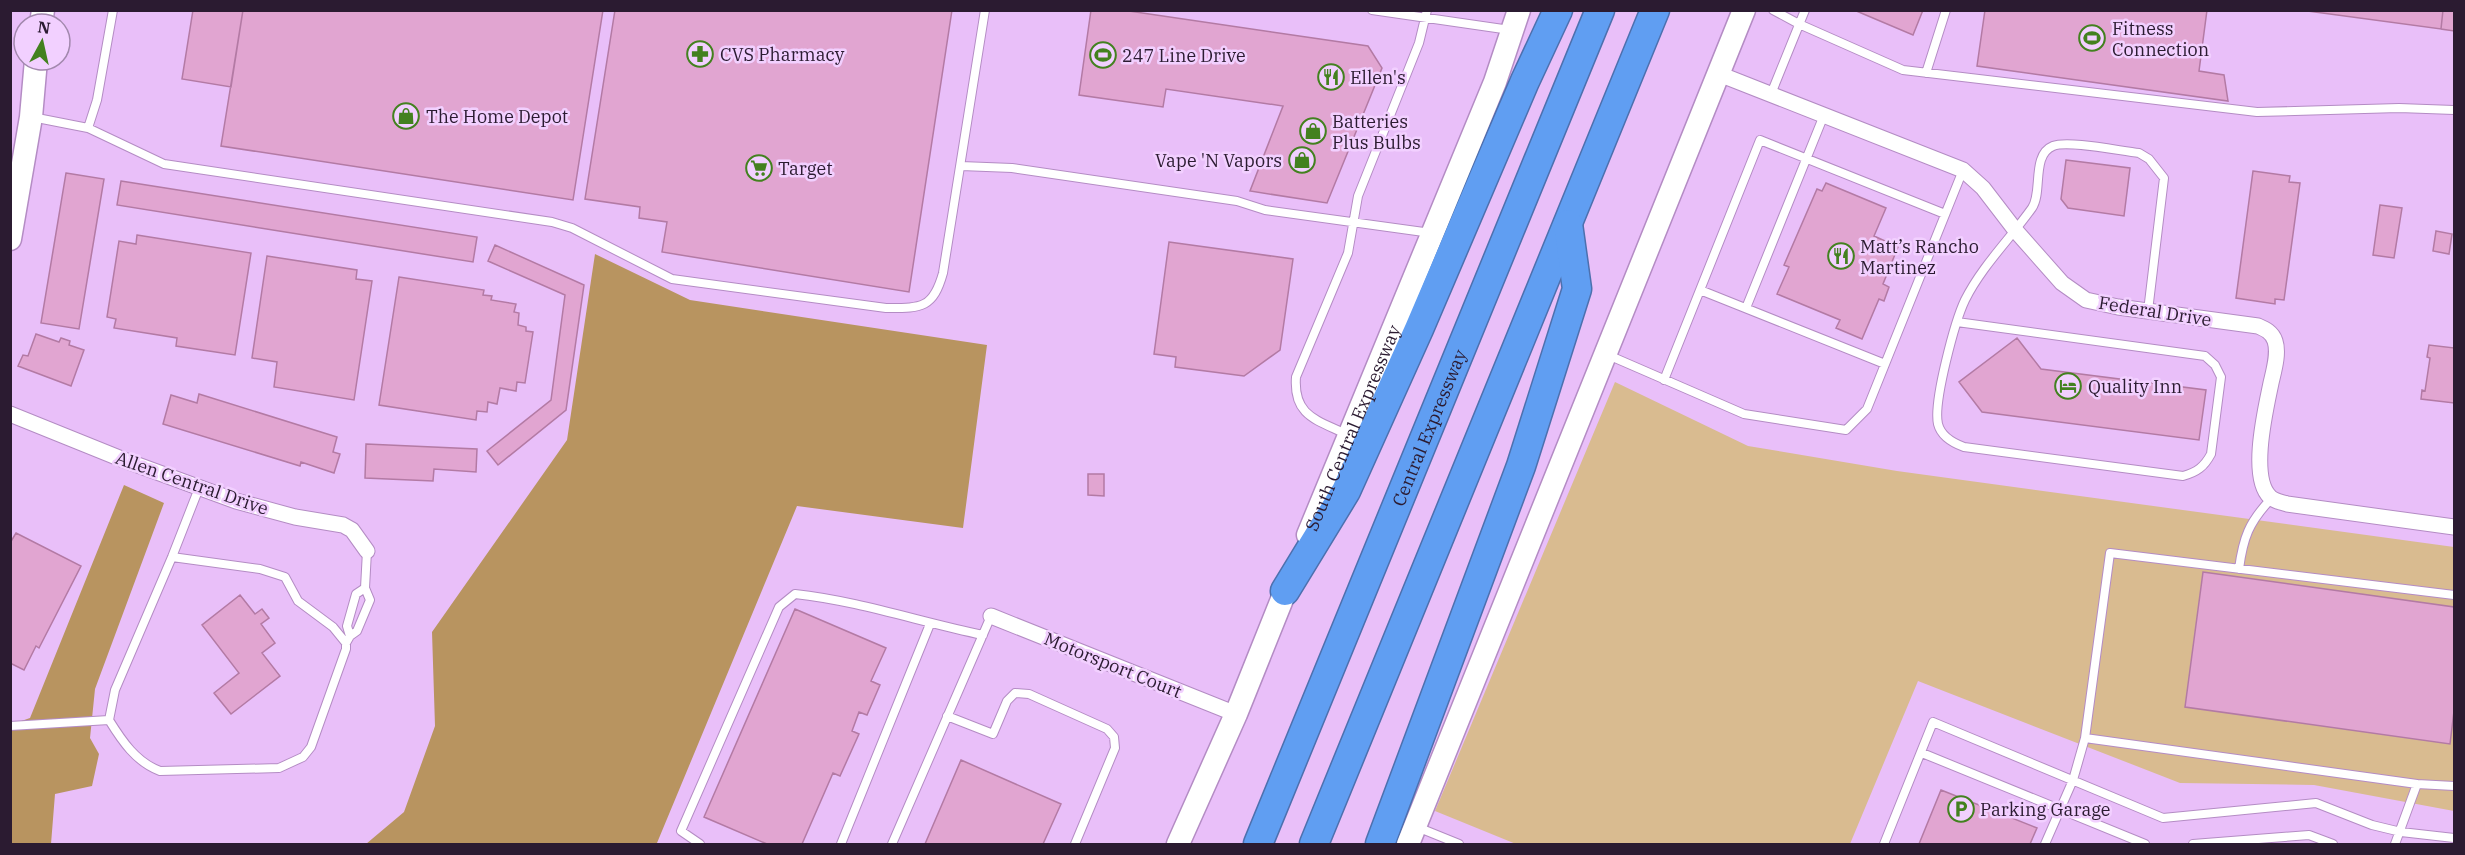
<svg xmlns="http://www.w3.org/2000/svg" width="2465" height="855" font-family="'IBM Plex Serif',serif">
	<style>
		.green { fill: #d9bb90 }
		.forest { fill: #b89460 }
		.building { fill: #e1a5d1; stroke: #b37aa4; stroke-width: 1.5 }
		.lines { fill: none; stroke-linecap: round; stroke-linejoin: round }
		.service-casing { stroke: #b48cc4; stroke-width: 10 }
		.minor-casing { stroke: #b48cc4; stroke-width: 17 }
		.secondary-casing { stroke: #b48cc4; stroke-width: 25 }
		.motorway-casing { stroke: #4d70ae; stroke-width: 31 }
		.service { stroke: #fff; stroke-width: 8 }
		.minor { stroke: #fff; stroke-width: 15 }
		.secondary { stroke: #fff; stroke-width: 22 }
		.motorway { stroke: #609ef2; stroke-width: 28 }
		.labels { text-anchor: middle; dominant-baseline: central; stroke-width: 5; stroke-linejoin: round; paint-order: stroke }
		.poi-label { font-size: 18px; fill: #2b1b31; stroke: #f2d0ff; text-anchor: start }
		.street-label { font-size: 18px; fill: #2b1b31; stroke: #f2d0ff }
	</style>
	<rect width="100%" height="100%" fill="#e9bff9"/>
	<path class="green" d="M1615,382L1748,446L1897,471L2454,547V811L2314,785L2180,783L1918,681L1850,844H1516L1435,811Z"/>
	<path class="forest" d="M595,254L690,300L987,345L963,528L797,506L657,843L659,844H366L404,812L435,726L432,632L567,440Z
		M124,485L164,503L95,689L90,738L99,754L92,786L55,794L51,844H11L10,725L30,718Z"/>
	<path class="building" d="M193,10H243L231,87L182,79Z
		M243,10H603L573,200L221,146Z
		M615,10H952L909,292L662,252L667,222L639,218L640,207L585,199Z
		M1091,10H1122L1368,46L1382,68L1327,203L1250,191L1283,106L1166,89L1163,107L1079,95Z
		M1854,10H1923L1913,35Z
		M1985,10H2207L2199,71L2224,75L2228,101L1977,66Z
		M2300,10H2443L2441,29Z
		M2443,10H2454V31L2441,29Z
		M2066,160L2130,168L2124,216L2068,208L2061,199Z
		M2253,171L2290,176L2289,182L2300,183L2284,300L2275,299V304L2236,298Z
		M66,173L104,179L79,329L41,323Z
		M121,181L477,237L473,262L117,205Z
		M1826,183L1886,208L1874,236L1898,247L1883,284L1889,287L1884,301L1879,299L1862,339L1836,328L1840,320L1777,294L1789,267L1784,265L1817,189L1822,191Z
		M2380,205L2402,208L2394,258L2373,255Z
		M2436,231L2452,234L2449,254L2433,251Z
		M137,235L251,253L235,355L176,346L177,338L114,328L116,319L107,317L119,241L136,244Z
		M1169,242L1293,259L1280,350L1244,376L1175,367L1176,357L1154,354Z
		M495,245L584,285L566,410L498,465L487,451L551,400L565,295L488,261Z
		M267,256L357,270L356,279L372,281L354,400L274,387L277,362L252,358Z
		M399,277L484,290L483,295L492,296L491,300L516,304L514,312L519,313L518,325L526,327V331L533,332L525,383L517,382L516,391L500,388L497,404L488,402L487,412L477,411L476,420L379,405Z
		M36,334L59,342L61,338L70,341L69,345L84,350L71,386L18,366L23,355L28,356Z
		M2017,338L2041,369L2206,390L2199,440L1982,412L1959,382Z
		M2454,342V403L2421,399L2422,390L2425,391L2430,358L2427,357L2429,345L2454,348Z
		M199,394L337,437L333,452L340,454L334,473L301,462L300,466L163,424L171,395L197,403Z
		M366,444L477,449L476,472L434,469L433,481L365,478Z
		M1088,474H1104V496L1088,495Z
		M16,533L81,566L39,648L36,646L24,670L10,663V543Z
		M2203,572L2454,607V711L2450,744L2185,707Z
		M240,595L255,614L262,609L269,618L261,624L275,643L262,653L280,676L231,714L214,693L239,673L202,625Z
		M795,609L886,648L871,681L880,685L867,715L859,712L852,731L859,734L840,776L833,773L802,844H767L704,817Z
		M961,760L1061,804L1043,844H925Z
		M1941,790L2037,828L2030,844H1919Z"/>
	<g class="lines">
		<g class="service-casing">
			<path id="service" d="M1372,10L1510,30
				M1773,10L1799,24L1903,70L2257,112L2399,108L2454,110
				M1926,73L1946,10
				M1771,94L1805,10
				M32,117L88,128L164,164L552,222L572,228L672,279L886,308C921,308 933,309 943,273L985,10
				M88,128L97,100L113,10
				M961,166L1012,168L1237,201L1265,210L1431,233
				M1700,290L1885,364
				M1746,308L1824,115
				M1957,322L2205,356L2215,365L2221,377L2211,454C2204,467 2197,472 2183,476L1964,447C1953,443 1941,436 1938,424C1933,402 1955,321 1965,300C1982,266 2010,239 2032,208C2043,192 2031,155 2053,146C2068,140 2120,151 2139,153L2149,159L2164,178L2148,311
				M1608,355L1744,414L1846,430L1867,409L1963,170
				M1664,380L1760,140L1945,214
				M1348,435C1318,420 1293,417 1296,377L1348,253L1358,196L1419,43L1427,10
				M2239,569C2243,538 2249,522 2271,499
				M350,636L347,626L356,594L365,588
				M346,643L350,636L357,631L370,600L365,588L367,551
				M947,716L993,734L1007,701L1015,693L1029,694L1107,729L1114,737L1115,748L1075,844
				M109,720L115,690L172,557L199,488
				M10,726L109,720C122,741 136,762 160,771L279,768L303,757L311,747L346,649V643L333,627L298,601L285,577L260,569L172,557
				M1922,753L2145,844
				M2417,784L2454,786
				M1417,827L1459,844
				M700,844L681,831L779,607L795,594C859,601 920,622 983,635
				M841,844L930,624
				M892,844L991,616
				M1884,844L1933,722L2163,818L2316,803L2372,825L2401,832L2454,838
				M2045,844L2073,780L2085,738
				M2193,844L2309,835L2333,844
				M2395,844L2417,784L2085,738L2110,553L2454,595"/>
		</g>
		<g class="minor-casing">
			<path id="minor" d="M1719,74L1963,170L1983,188L2016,231L2062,283L2086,300L2118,307L2258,326C2265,329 2272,332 2275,341C2279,353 2274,370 2271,383C2266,408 2249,477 2270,497C2274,501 2281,502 2287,504L2454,527
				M10,414L124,460L236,501L295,517L343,525L352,530L367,551
				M991,616L1236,714"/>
		</g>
		<g class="secondary-casing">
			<g id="secondary">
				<path d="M41,24L43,10"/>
				<path d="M10,239L31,117L36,60"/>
				<path id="s1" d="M1308,535L1495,82L1519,10"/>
				<path d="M1178,844L1236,714L1291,577"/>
				<path d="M1408,844L1744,10"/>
			</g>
		</g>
		<g class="motorway-casing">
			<g id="motorway">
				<path d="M1285,591L1346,491L1419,329L1525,81L1558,10"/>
				<path id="s2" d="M1258,844L1600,10"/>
				<path d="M1314,844L1655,10"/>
				<path d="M1380,844L1521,466L1577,289L1568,224"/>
			</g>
		</g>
		<use href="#service" class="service"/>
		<use href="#minor" class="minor"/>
		<use href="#secondary" class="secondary"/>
		<use href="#motorway" class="motorway"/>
	</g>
	<defs>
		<g id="stadium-ring" transform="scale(1.35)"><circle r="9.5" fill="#f2d0ff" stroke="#43811f" stroke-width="1.5"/><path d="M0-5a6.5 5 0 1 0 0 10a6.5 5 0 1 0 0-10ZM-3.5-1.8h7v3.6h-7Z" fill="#43811f"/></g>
		<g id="pharmacy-ring" transform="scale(1.35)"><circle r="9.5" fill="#f2d0ff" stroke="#43811f" stroke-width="1.5"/><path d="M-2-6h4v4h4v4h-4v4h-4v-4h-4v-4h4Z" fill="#43811f"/></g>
		<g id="restaurant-ring" transform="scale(1.35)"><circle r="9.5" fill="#f2d0ff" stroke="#43811f" stroke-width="1.5"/><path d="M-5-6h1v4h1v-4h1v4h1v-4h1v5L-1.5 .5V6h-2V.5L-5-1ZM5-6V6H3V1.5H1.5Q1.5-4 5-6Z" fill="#43811f"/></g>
		<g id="shop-ring" transform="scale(1.35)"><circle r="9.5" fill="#f2d0ff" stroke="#43811f" stroke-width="1.5"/><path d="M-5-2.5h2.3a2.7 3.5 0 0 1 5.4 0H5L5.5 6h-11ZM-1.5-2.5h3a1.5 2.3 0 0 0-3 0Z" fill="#43811f"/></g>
		<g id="supermarket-ring" transform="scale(1.35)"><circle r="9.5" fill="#f2d0ff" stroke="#43811f" stroke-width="1.5"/><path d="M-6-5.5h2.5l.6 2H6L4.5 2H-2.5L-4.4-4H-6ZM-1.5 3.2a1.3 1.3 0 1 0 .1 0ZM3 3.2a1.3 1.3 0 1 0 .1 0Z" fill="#43811f"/></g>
		<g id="hotel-ring" transform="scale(1.35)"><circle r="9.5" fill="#f2d0ff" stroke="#43811f" stroke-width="1.5"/><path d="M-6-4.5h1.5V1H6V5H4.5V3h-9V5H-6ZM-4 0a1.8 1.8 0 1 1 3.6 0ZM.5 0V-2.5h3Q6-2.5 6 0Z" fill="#43811f"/></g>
		<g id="parking-ring" transform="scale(1.35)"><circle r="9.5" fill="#f2d0ff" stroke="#43811f" stroke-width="1.5"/><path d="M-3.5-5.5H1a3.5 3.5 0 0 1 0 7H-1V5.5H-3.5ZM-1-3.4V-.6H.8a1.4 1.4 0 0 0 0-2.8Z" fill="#43811f"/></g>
	</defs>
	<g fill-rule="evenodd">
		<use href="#stadium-ring" x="2092" y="38"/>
		<use href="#pharmacy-ring" x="700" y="54"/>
		<use href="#stadium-ring" x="1103" y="55"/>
		<use href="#restaurant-ring" x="1331" y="77"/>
		<use href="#shop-ring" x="406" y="116"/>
		<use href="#shop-ring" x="1313" y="131"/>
		<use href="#shop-ring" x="1302" y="160"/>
		<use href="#supermarket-ring" x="759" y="168"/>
		<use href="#restaurant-ring" x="1841" y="256"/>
		<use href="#hotel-ring" x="2068" y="386"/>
		<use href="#parking-ring" x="1961" y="809"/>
	</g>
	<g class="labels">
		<g class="poi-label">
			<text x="2112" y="28">Fitness<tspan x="2112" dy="21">Connection</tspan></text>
			<text x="720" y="54">CVS Pharmacy</text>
			<text x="1122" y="55">247 Line Drive</text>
			<text x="1350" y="77">Ellen's</text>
			<text x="426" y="116">The Home Depot</text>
			<text x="1332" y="121">Batteries<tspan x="1332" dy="21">Plus Bulbs</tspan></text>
			<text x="1282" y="160" text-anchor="end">Vape 'N Vapors</text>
			<text x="778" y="168">Target</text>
			<text x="1860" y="246">Matt’s Rancho<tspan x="1860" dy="21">Martinez</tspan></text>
			<text x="2088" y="386">Quality Inn</text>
			<text x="1980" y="809">Parking Garage</text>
		</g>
		<g class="street-label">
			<text transform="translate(2155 311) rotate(9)">Federal Drive</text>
			<text stroke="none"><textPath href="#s2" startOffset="450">Central Expressway</textPath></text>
			<text stroke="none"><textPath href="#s1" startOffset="116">South Central Expressway</textPath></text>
			<text transform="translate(192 483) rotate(19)">Allen Central Drive</text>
			<text transform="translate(1113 665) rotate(22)">Motorsport Court</text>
		</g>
	</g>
	<rect width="2465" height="855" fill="none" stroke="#2b1b31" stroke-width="24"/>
	<g transform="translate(42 42) rotate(8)"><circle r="28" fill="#f2d0ff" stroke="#a288ad" stroke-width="1.5"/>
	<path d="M0-4.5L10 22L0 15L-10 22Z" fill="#43811f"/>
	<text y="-9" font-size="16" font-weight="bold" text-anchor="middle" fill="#2b1b31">N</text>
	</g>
</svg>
